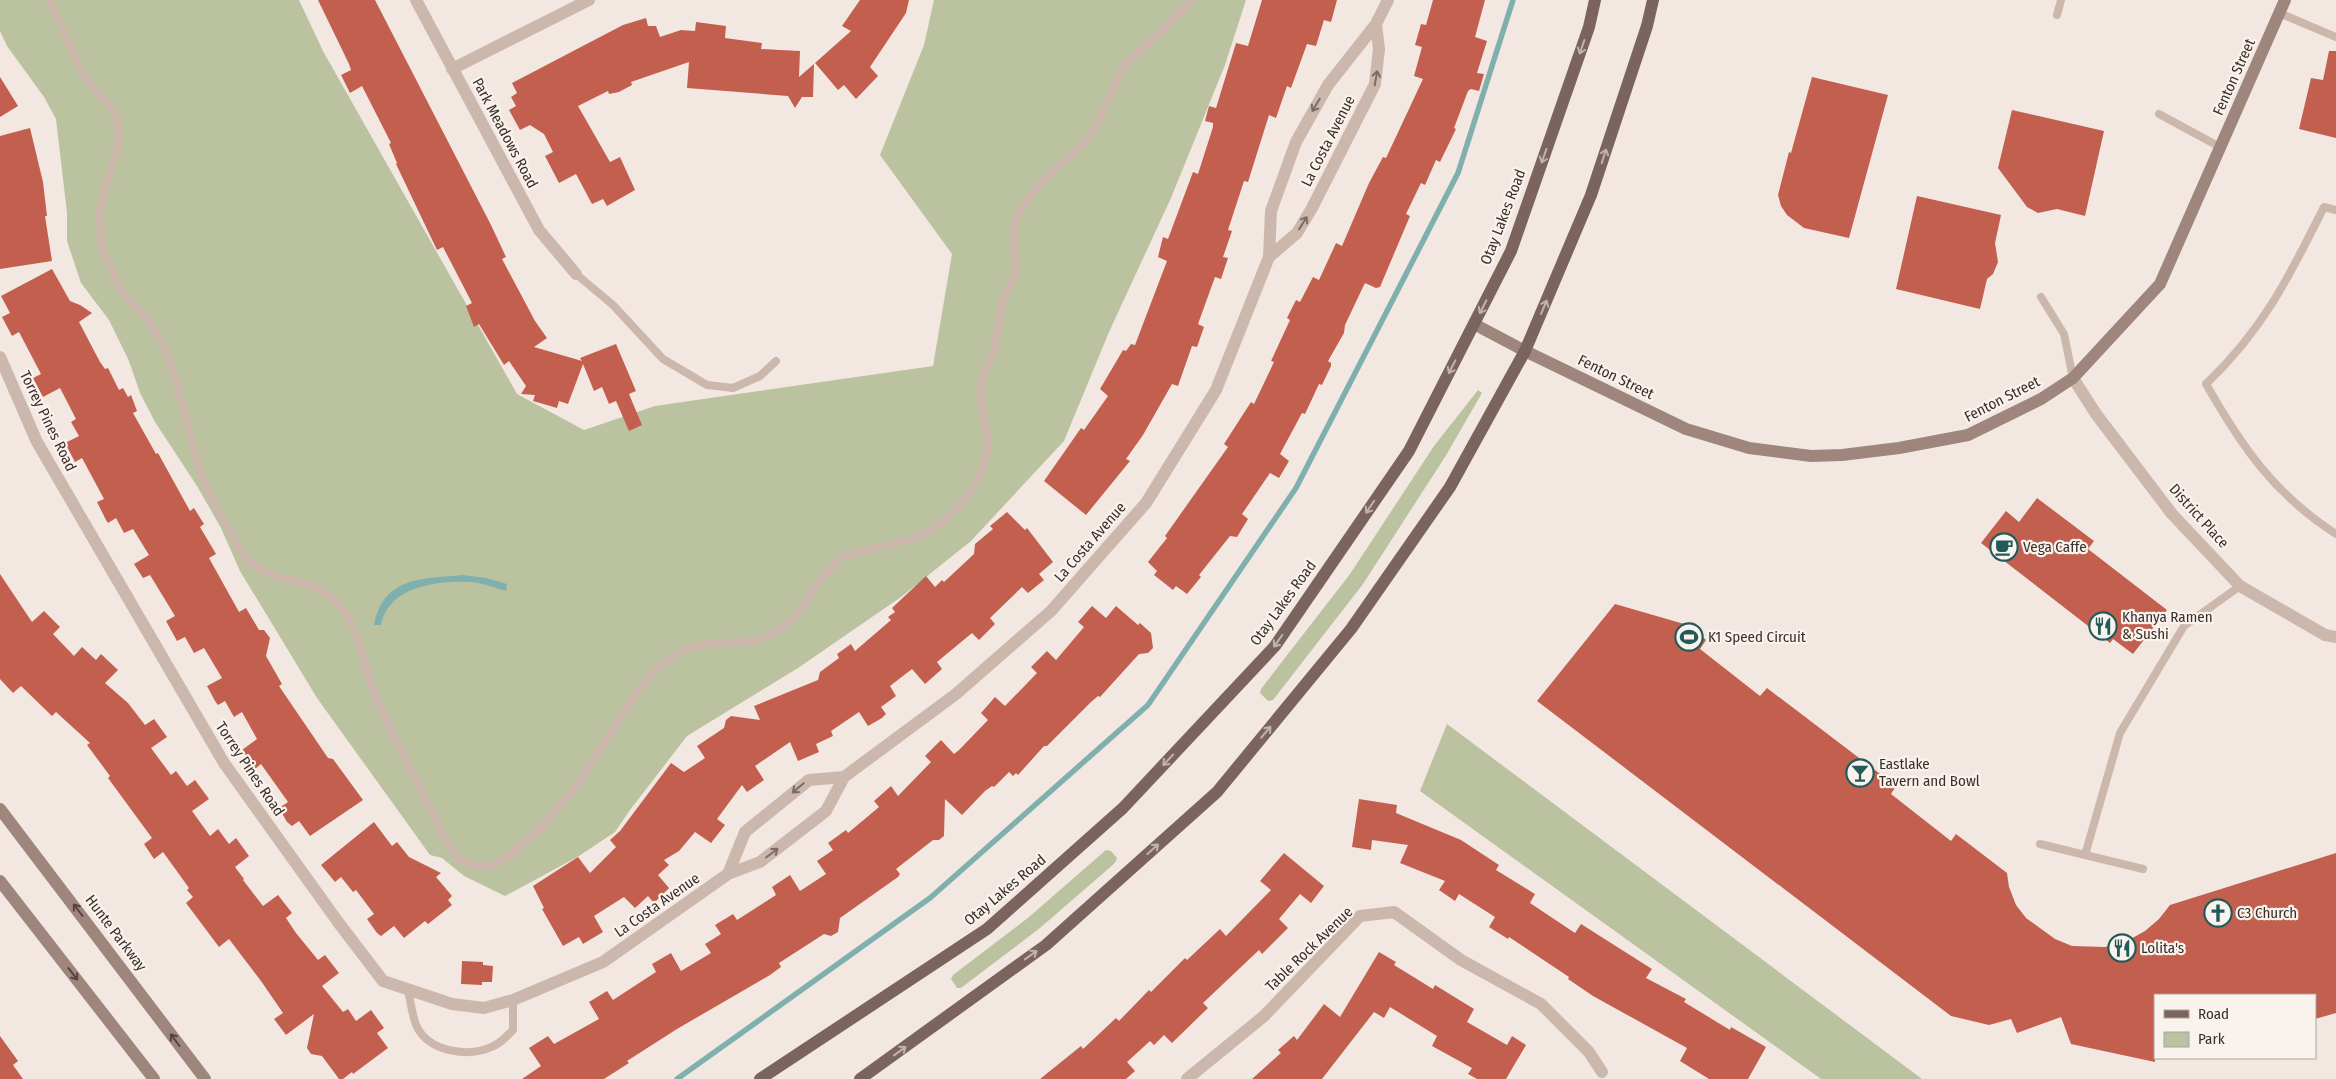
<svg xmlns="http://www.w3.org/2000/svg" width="2336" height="1079" font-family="'Fira Sans Condensed',sans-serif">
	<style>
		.green { fill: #bac2a0 }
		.water { fill: #80b0ad }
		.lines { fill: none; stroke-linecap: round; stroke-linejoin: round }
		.stream { stroke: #80b0ad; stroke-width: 5.5 }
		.building { fill: #c35f4e }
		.lane { stroke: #cbb7ac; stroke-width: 8 }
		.street { stroke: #cbb7ac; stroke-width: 12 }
		.secondary { stroke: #9f867d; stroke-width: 12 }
		.primary { stroke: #7b645d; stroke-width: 12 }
		.oneway { stroke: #c1b3ac }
		.oneway2 { stroke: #7b6c65 }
		.oneway3 { stroke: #534440 }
		.labels { text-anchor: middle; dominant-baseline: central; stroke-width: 4.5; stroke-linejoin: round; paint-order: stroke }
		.street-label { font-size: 15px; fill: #3a2e2b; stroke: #faf3ed }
		.poi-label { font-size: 15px; fill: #3a2e2b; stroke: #faf3ed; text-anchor: start }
	</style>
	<rect width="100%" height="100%" fill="#f3e8e1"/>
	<path class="green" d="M0,0H299L323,51L517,394L584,430L655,406L933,366L952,254L880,155L924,45L934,0H1246L1225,65L1171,198L1109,332L1064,441L971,541L901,597L798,668L687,736L630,810L615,832L579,856L505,896L464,876L442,858L430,855L317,698L240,571L221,528L197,486L155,422L140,393L129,361L109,320L81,283L67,241V213L56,119L44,97L7,46L0,31Z
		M1478,390L1482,393L1445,457L1363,584L1273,700L1268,701L1260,693L1261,689L1350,574L1434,446Z
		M1447,724L1922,1079H1821L1420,791Z
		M1106,850L1111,851L1117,858L1115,863L1040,928L961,988H957L951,979L953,975L1029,917Z"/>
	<path class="water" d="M463,575L486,578L507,584L506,591C495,588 483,583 472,582C438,580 388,586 381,625H374C384,576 422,579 463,575Z"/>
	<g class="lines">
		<path class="stream" d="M677,1079L930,898L1148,705L1296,488L1458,173L1513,0"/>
	</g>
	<path class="building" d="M318,0H375L491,225L506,257L502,259L535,321L547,338L534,347L582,361L580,358L616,344L636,391L629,394L642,425L629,431L616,401L609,404L602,387L594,391L583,364L568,404L559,401L557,408L533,401L535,395L521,394L526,386L509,361L504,365L479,324L474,327L466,306L472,303L443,247L437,250L396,164L397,163L389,144L391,143L362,86L350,93L341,75L351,70L349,64Z
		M860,0H909L906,13L870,67L878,76L856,99L844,85L838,90L815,63L851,31L842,26Z
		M1262,0H1337L1331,22L1324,20L1316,46L1307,44L1291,88L1287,86L1276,118L1269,115L1248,182L1244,181L1228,230L1232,231L1223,257L1228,258L1221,279L1215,277L1198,324L1204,327L1197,347L1192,346L1178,386L1172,384L1143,435L1126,459L1130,461L1086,515L1044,481L1081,428L1084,430L1108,396L1100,389L1123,350L1126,351L1131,344L1135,345L1167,261L1158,257L1163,237L1168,239L1193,172L1198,174L1213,127V123L1205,121L1209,106L1216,108L1236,43L1248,46Z
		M1433,0H1485L1475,37L1487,41L1477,73L1484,74L1479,91L1471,89L1468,91L1454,128L1456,129L1440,162L1436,160L1425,185L1421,183L1406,214L1410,216L1380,287L1376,288L1365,283L1363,287L1345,325L1344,333L1328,361L1331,363V366L1322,385L1319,384L1305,414L1302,413L1280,454L1289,461L1279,478L1270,473L1242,514L1248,519L1237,537L1230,536L1199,575L1201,577L1187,594L1176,586L1173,590L1154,575L1157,571L1148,562L1167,538L1165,536L1228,447L1224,444L1251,402L1254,404L1274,362L1271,361L1290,320L1287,318L1296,300L1300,302L1313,277L1319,280L1336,243L1342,246L1369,183L1383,157L1386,158L1423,79L1414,76L1422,47L1415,45L1421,24L1426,25Z
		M646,18L648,26H656L660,37L681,30L695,31L696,22L726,26L725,38L762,43L761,49L800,51L799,77L814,64L813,97H802L795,108L788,96L687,88L689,62L631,82L632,85L619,92L609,94L608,91L578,106L610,162L620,157L635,190L607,206L603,199L592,204L576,174L559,183L545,156L553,152L544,134L530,125L520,130L509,110L516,106L511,97L517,93L512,83L623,25Z
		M2329,51H2336V138L2299,129L2311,78L2323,80Z
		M0,77L18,106L0,117Z
		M1812,77L1888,95L1849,238L1804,228L1787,215L1781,206L1778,195L1789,152L1791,153Z
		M2012,110L2104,131L2085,216L2057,209L2038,213L2027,207L1998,168Z
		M30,128L43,182L47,216H45L52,261L0,269V136Z
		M1917,196L2001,215L1995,243L1998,262L1993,274L1987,279L1980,309L1896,289Z
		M52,269L70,301L80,305L92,313L79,322L100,362L105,369L108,368L119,390L123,388L128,397L131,395L137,411L133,413L156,454L158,453L190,511L194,508L204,524L200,527L216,554L209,558L239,612L246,608L259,630H264L270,638L266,656L282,684L279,686L328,758L333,759L363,800L310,836L299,821L292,826L287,822L279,808L288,802L261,764L255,769L242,750L257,739L242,712L234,717L225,701L218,705L215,701L207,686L222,678L204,648L194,653L185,637L177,641L166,621L175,616L150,575L143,578L134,564L149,555L133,529L124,533L116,518L108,523L106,520L97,502L104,499L82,458L75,462L65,443L79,436L71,422L76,419L60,388L43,397L33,378L41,374L19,332L12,336L2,317L10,313L1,296Z
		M2037,498L2094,541L2088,549L2167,610L2133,654L2113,639L2110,643L1981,543L2006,511L2019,522Z
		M1007,512L1025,530L1027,528L1053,562L1039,574L1044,580L1028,593L1022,587L990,618L995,624L979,640L972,633L937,662L942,669L925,684L912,669L890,686L896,696L881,707L886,714L882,718L868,726L859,712L831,731L833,736L816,744L819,752L798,761L790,742L755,766L764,780L747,792L742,785L717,819L725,825L711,843L695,832L679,851L664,860L669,865L658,875L669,888L654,903L648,896L635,908L624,897L594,916L603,932L583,944L579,937L563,946L542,909L544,908L533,886L578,857L590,873L616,847L610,840L620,831L671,763L684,772L705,758L697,746L724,728L726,720L731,716L760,720L754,706L818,680L820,672L839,658L837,654L851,644L855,651L891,620L888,617L895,612L892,608L926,576L935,587L942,580L944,582L974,554L975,544L993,529L990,526Z
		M0,574L32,622L44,611L60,627L53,634L74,656L82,647L96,660L101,654L118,670L105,683L128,703L145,725L154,719L167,737L151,748L171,775L176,771L187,786L195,780L209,799L192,811L210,836L218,829L229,844L236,838L249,856L235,867L244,879L243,880L263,906L278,895L292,913L286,918L296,933L318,960L325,955L339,973L322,986L343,1012L348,1009L356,1021L371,1010L384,1028L377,1033L388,1048L353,1074L352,1072L343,1079H339L322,1056L311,1054L307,1048L314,1014L286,1035L274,1019L283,1013L261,981L229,939L219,947L186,903L193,897L187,890L189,888L163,852L154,859L144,844L152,838L108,778L110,776L87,745L90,743L56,712L52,716L21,686L13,693L0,679Z
		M1615,604L1691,626L1706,640L1700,649L1760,696L1767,688L1896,786L1891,794L1951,841L1956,834L2007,873L2009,887L2016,905L2026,918L2055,939L2072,946L2105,947L2127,941L2145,931L2159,919L2170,905L2336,853V1013L2315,1019V995H2155V1062L2071,1044L2061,1017L2017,1033L2011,1019L1989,1025L1951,1016L1537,701Z
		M1092,606L1106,618L1116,606L1138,625L1140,623L1151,633L1153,648L1148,653L1139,654L1100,697L1098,696L1091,702L1047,746H1044L1018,775L1016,773L1013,776L1009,772L994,787L992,786L985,791L962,815L945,799L944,836L939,840H933L896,869L900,874L898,877L840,918L838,932L831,936L824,934L779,963L781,967L770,975L677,1029L627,1061L629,1063L604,1079H522L541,1066L529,1048L548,1036L554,1044L599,1019L589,1002L607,991L613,1000L656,972L652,964L671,953L681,971L711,953L705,944L721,934L715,925L733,914L737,920L776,895L772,887L790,875L800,891L826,874L817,861L833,850L828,843L846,830L848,833L879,807L874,801L891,786L898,796L931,762L925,756L941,740L954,754L959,750L988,720L981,713L995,697L1005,706L1037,673L1031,667L1047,651L1056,660L1084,627L1078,622Z
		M1359,799L1397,805L1396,813L1461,840L1499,865L1496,870L1535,894L1530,903L1575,933L1581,924L1652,969L1646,978L1686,999L1684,1002L1730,1030L1731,1027L1766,1047L1748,1079H1709L1680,1061L1687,1048L1593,996L1568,979L1569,977L1509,937L1508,939L1489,927L1495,917L1459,894L1455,901L1439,890L1445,881L1400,863L1408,845L1372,840L1371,850L1352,847Z
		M374,822L392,846L397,842L409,857L441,873L436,877L452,896L448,900L452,905L428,924L425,921L404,938L394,926L381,936L377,933L367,919L374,914L356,890L353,892L341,877L335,882L321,865Z
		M1284,853L1324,886L1311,903L1300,894L1279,919L1288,928L1262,954L1259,950L1203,1003L1208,1008L1172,1043L1164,1035L1154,1045L1150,1041L1127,1062L1135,1071L1126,1079H1040L1081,1046L1083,1049L1116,1018L1119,1021L1149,990L1151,992L1185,958L1187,960L1220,929L1226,936L1271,890L1260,881Z
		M1379,952L1396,962L1394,965L1433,989L1435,985L1474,1009L1467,1022L1507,1045L1512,1036L1526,1045L1506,1079H1477L1468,1074L1472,1068L1432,1046L1437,1036L1390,1007L1384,1018L1374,1012L1322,1079H1252L1281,1053L1278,1050L1294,1036L1297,1040L1324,1004L1340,1017Z
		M462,961L483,962V965L493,966L492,982H482V985L461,984Z
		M0,1036L18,1061L13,1065L23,1079H0Z"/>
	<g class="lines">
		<path class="lane" d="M49,0L85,78L110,106L117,119L119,136L117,149L104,191L99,219L102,249L121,291L149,321L164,346L175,378L200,471L210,496L243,555C253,564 262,572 275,576C301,584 319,583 339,605C362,631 363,670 377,700C400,750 426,799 450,848L461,860L474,866H490L511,855L542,826L575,788L640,687L664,662L683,650L706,644L754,641L779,631L797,614L818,583L841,557L919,537L946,520L969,493L983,469L988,445L980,393L982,379L995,347L1003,299L1015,275L1014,223L1021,210L1038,185L1082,145L1096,127L1125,63L1157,36L1191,0
			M2279,13L2336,37
			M2057,15L2061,0
			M2159,114L2220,147
			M2336,210L2324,207C2289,277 2263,330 2206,384C2242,447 2274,494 2336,534
			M576,274L613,305L663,359L707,385L733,388L760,376L776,361
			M2041,297L2064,334L2073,378
			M2040,844L2143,869
			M2085,855L2120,733L2184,626L2240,586
			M408,990C411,1002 412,1017 417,1027C429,1051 465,1057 489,1048C499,1045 506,1037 513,1030V1000"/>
		<path class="street" d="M416,0L539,230L576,274
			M452,69L589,0
			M1269,257L1297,233L1312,208L1375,84L1379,49L1376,24
			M0,357L37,442L224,763L338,922L383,981L452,1004L484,1008L513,1000L603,962L728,874L760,862L826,811L844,777L956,694L1051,611L1146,503L1216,390L1269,257L1271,211L1296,142L1328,85L1376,24L1388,0
			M2073,378L2096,414L2172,514L2240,586L2325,635L2336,637
			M728,874L745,832L809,780L844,777
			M1187,1079L1264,1016L1360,916L1394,912L1461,960L1541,1004L1589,1052L1602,1072"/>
		<path class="secondary" d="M1474,324L1525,351L1686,429L1749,448L1811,456L1842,455L1899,448L1968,435L2041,399L2073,378L2160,284L2285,0
			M0,809L205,1079
			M0,881L154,1079"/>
		<path class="primary" d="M760,1079L987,929L1123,808L1275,646L1409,451L1511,251L1589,27L1595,0
			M860,1079L1046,945L1217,792L1351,629L1450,487L1525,351L1591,195L1647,26L1653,0"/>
	</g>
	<defs><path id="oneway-shaft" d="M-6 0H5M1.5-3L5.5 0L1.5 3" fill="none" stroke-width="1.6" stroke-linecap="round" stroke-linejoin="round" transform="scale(1.25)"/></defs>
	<g class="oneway">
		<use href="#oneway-shaft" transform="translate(1582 47) rotate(109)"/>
		<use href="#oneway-shaft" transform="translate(1544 156) rotate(109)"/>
		<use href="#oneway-shaft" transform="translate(1604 156) rotate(-72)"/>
		<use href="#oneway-shaft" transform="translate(1483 307) rotate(117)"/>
		<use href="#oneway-shaft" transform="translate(1544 307) rotate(-67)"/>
		<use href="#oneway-shaft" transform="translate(1452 367) rotate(117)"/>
		<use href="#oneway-shaft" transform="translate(1370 507) rotate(124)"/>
		<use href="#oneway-shaft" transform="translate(1278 641) rotate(126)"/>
		<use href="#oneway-shaft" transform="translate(1266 732) rotate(-50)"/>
		<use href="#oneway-shaft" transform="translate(1168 760) rotate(133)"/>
		<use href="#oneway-shaft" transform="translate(1153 849) rotate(-42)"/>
		<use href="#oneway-shaft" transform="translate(1031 955) rotate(-36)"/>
		<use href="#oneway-shaft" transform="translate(900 1051) rotate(-36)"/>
	</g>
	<g class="oneway2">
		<use href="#oneway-shaft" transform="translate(1376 78) rotate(-80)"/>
		<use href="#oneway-shaft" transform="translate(1316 105) rotate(121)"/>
		<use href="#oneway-shaft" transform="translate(1303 223) rotate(-58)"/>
		<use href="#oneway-shaft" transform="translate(798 788) rotate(140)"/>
		<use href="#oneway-shaft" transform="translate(772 853) rotate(-37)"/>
	</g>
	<g class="oneway3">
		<use href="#oneway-shaft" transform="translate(78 910) rotate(-127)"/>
		<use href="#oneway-shaft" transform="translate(73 974) rotate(52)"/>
		<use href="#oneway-shaft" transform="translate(175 1040) rotate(-127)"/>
	</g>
	<defs>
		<g id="cafe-ring" transform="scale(1.4375)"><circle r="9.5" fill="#faf3ed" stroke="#215b59" stroke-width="1.5"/><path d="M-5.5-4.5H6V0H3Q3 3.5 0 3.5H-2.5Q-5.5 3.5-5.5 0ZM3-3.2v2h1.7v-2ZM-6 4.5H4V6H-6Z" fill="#215b59"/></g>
		<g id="restaurant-ring" transform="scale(1.4375)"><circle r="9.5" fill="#faf3ed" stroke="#215b59" stroke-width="1.5"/><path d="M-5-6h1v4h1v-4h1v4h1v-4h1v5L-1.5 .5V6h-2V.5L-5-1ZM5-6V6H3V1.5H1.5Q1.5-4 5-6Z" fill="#215b59"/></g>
		<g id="stadium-ring" transform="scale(1.4375)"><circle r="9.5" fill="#faf3ed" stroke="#215b59" stroke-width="1.5"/><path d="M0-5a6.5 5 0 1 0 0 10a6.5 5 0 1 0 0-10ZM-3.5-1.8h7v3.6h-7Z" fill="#215b59"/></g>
		<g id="bar-ring" transform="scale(1.4375)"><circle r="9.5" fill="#faf3ed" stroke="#215b59" stroke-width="1.5"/><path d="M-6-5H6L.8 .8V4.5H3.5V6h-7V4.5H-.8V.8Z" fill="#215b59"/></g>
		<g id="church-ring" transform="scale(1.4375)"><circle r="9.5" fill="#faf3ed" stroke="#215b59" stroke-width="1.5"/><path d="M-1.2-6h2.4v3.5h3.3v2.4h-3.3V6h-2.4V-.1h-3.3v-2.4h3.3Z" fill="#215b59"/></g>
	</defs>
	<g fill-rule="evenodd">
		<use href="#cafe-ring" x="2004" y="547"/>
		<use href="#restaurant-ring" x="2103" y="626"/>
		<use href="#stadium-ring" x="1689" y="637"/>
		<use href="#bar-ring" x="1860" y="773"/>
		<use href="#church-ring" x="2218" y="913"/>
		<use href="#restaurant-ring" x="2122" y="948"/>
	</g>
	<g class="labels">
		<g class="street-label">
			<text transform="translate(2234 77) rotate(-66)">Fenton Street</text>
			<text transform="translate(505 133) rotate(62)">Park Meadows Road</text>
			<text transform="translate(1328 141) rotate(-63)">La Costa Avenue</text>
			<text transform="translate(1503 217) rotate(-69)">Otay Lakes Road</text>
			<text transform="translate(1616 377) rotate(26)">Fenton Street</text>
			<text transform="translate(2002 399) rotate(-27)">Fenton Street</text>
			<text transform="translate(48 421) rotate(64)">Torrey Pines Road</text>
			<text transform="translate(2199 516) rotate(48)">District Place</text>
			<text transform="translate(1090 542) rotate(-49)">La Costa Avenue</text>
			<text transform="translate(1283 603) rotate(-54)">Otay Lakes Road</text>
			<text transform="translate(250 769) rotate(56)">Torrey Pines Road</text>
			<text transform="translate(1005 890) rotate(-40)">Otay Lakes Road</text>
			<text transform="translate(657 905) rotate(-35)">La Costa Avenue</text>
			<text transform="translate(116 933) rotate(53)">Hunte Parkway</text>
			<text transform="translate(1309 949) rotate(-44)">Table Rock Avenue</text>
		</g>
		<g class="poi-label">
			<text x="2023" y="547">Vega Caffe</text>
			<text x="2122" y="617">Khanya Ramen<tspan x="2122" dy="17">&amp; Sushi</tspan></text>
			<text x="1708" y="637">K1 Speed Circuit</text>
			<text x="1879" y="764">Eastlake<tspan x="1879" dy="17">Tavern and Bowl</tspan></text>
			<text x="2237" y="913">C3 Church</text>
			<text x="2141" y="948">Lolita's</text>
		</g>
	</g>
	<rect x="2154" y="994" width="162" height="65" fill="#faf3ed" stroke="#ada49f"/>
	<rect x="2164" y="1010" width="25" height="8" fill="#7b645d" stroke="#ada49f"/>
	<text x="2198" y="1019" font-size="15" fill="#3a2e2b">Road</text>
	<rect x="2164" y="1032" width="25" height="15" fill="#bac2a0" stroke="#ada49f"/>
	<text x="2198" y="1044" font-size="15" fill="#3a2e2b">Park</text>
</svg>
